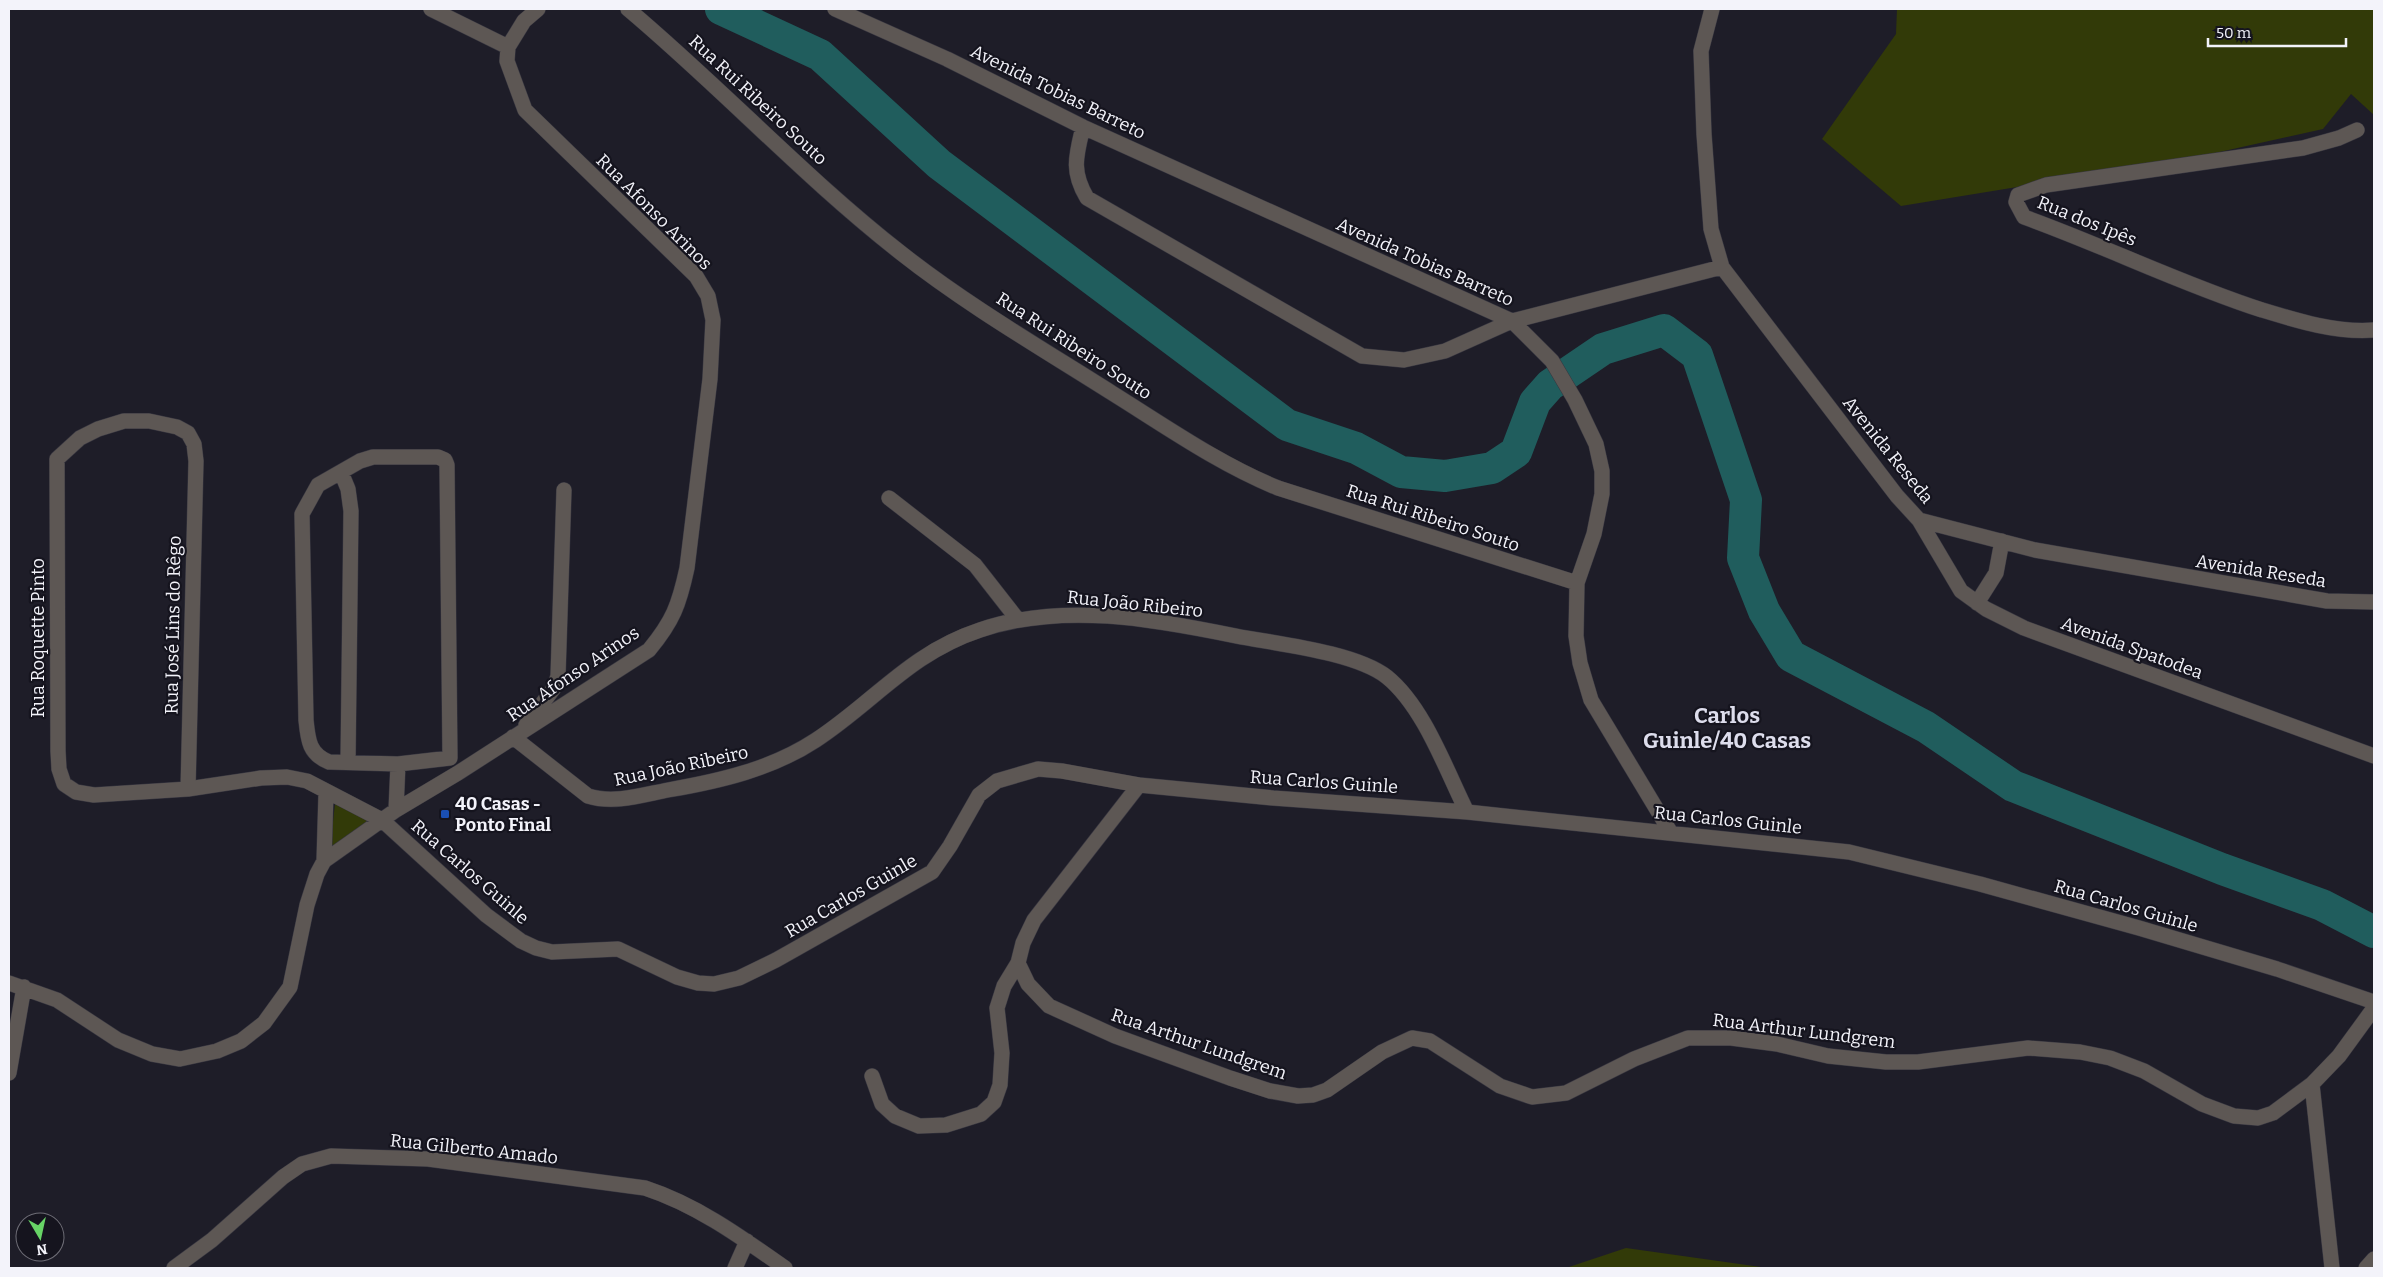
<svg xmlns="http://www.w3.org/2000/svg" width="2383" height="1277" font-family="Bitter,serif">
	<style>
		.green { fill: #323a08 }
		.lines { fill: none; stroke-linecap: round; stroke-linejoin: round }
		.river { stroke: #205d5d; stroke-width: 32 }
		.minor-casing { stroke: #383741; stroke-width: 16 }
		.minor { stroke: #5d5754; stroke-width: 15 }
		.transit-dot { fill: #1a4fb4; stroke: #15141e; stroke-width: 2 }
		.labels { text-anchor: middle; dominant-baseline: central; stroke-width: 4.5; stroke-linejoin: round; paint-order: stroke }
		.street-label { font-size: 18px; fill: #f3f3fa; stroke: #15141e }
		.poi-label { font-size: 18px; font-weight: bold; fill: #f3f3fa; stroke: #15141e; text-anchor: start }
		.district-label { font-size: 22px; font-weight: bold; fill: #ddddec; stroke: #15141e }
	</style>
	<rect width="100%" height="100%" fill="#1e1d28"/>
	<path class="green" d="M1897,9H2374V115L2351,94L2323,129L2188,159L1901,206L1822,139L1896,34Z
		M335,804L373,820L330,848Z
		M1626,1248L1768,1268H1566Z"/>
	<g class="lines">
		<path class="river" d="M721,9L820,55L939,164L1287,425L1356,448L1401,472L1445,476L1492,468L1516,452L1535,402L1550,385L1603,349L1664,330L1697,355L1746,500L1743,558L1764,611L1791,656L1926,727L2013,786L2222,869L2322,905L2374,932"/>
		<g class="minor-casing">
			<path id="minor" d="M431,9L508,47
				M628,9C722,88 805,178 901,253C967,305 1041,348 1112,393C1165,426 1219,464 1278,488L1577,583
				M835,9L947,59L1083,127L1512,321L1552,361L1575,400L1596,444L1602,471V494L1594,534L1577,583L1576,636L1580,663L1591,700L1671,833
				M1712,9L1701,51L1704,134L1711,229L1722,267L1897,496L1919,520L2035,550L2327,601L2374,602
				M1083,127C1076,156 1071,171 1087,198L1362,356L1404,360L1445,351L1512,321L1722,267
				M2357,130L2339,138L2303,148L2046,185L2018,195L2016,202L2024,217C2105,246 2181,284 2262,310C2298,321 2337,333 2374,330
				M373,457H438L445,460L447,465L450,758L398,764L329,762C309,754 308,740 306,720L302,514L318,485L360,461Z
				M341,472L348,489L351,511L348,762
				M889,498L975,565L1018,620
				M1919,520L1961,591L1986,609L2024,628L2374,756
				M1977,603L1996,573L2002,541
				M526,725L554,688L558,676L564,490
				M513,737L588,796C614,804 642,795 668,790C720,781 772,769 816,740C874,702 910,653 980,630C1062,602 1153,619 1236,636C1277,644 1355,652 1387,677C1424,707 1446,770 1467,812
				M1139,785L1034,920L1023,943L1018,963L1028,984L1049,1006L1115,1036L1230,1078L1270,1091L1298,1096L1313,1095L1327,1090L1382,1052L1412,1038L1430,1041L1500,1086L1532,1097L1566,1093L1634,1059L1688,1038H1731L1777,1044L1828,1056L1886,1062H1918L2028,1048L2080,1052L2110,1058L2144,1071L2202,1104L2234,1116L2258,1118L2273,1113L2312,1084L2339,1056L2374,1008
				M188,789L196,461L194,444L188,433L177,427L149,421H124L98,429L80,438L57,459L58,751L59,769L64,784L76,792L94,795L188,789L261,778L287,777L307,781L382,820L486,915L521,941L536,948L552,952L618,949L677,977L698,983L714,984L739,978L776,960L932,872L950,846L979,795L997,781L1038,769L1062,771L1139,785L1273,798L1467,812L1849,852L1980,884L2139,928L2277,969L2374,1002
				M396,810L398,764
				M324,861L326,793
				M9,983L57,1000L118,1040L152,1054L180,1059L217,1051L241,1041L264,1023L290,987L307,905L317,874L324,861L396,810L458,773L649,650C673,621 679,605 687,568L710,379L713,320L708,296L696,276L525,110L507,61L508,47L524,21L538,9
				M9,1073L24,987
				M872,1076L882,1104L895,1116L919,1126L946,1125L981,1114L994,1102L1000,1085L1002,1053L997,1008L1004,986L1018,963
				M2312,1084L2332,1268
				M174,1268L212,1240L283,1177L302,1164L331,1156L428,1159L645,1188C697,1205 741,1237 785,1268
				M735,1268L747,1241
				M2366,1268L2374,1259"/>
		</g>
		<use href="#minor" class="minor"/>
	</g>
	<rect class="transit-dot" x="440" y="809" width="10" height="10" rx="2.5"/>
	<g class="labels">
		<g class="street-label">
			<text transform="translate(1058 92) rotate(26)">Avenida Tobias Barreto</text>
			<text transform="translate(758 100) rotate(43)">Rua Rui Ribeiro Souto</text>
			<text transform="translate(654 212) rotate(45)">Rua Afonso Arinos</text>
			<text transform="translate(2087 221) rotate(22)">Rua dos Ipês</text>
			<text transform="translate(1425 262) rotate(24)">Avenida Tobias Barreto</text>
			<text transform="translate(1074 346) rotate(33)">Rua Rui Ribeiro Souto</text>
			<text transform="translate(1888 450) rotate(51)">Avenida Reseda</text>
			<text transform="translate(1433 518) rotate(18)">Rua Rui Ribeiro Souto</text>
			<text transform="translate(2261 571) rotate(9)">Avenida Reseda</text>
			<text transform="translate(1135 604) rotate(6)">Rua João Ribeiro</text>
			<text transform="translate(173 625) rotate(-89)">Rua José Lins do Rêgo</text>
			<text transform="translate(38 638) rotate(-90)">Rua Roquette Pinto</text>
			<text transform="translate(2132 648) rotate(20)">Avenida Spatodea</text>
			<text transform="translate(573 674) rotate(-34)">Rua Afonso Arinos</text>
			<text transform="translate(681 766) rotate(-12)">Rua João Ribeiro</text>
			<text transform="translate(1324 782) rotate(4)">Rua Carlos Guinle</text>
			<text transform="translate(1728 820) rotate(6)">Rua Carlos Guinle</text>
			<text transform="translate(470 872) rotate(41)">Rua Carlos Guinle</text>
			<text transform="translate(851 896) rotate(-30)">Rua Carlos Guinle</text>
			<text transform="translate(2126 906) rotate(16)">Rua Carlos Guinle</text>
			<text transform="translate(1804 1031) rotate(7)">Rua Arthur Lundgrem</text>
			<text transform="translate(1199 1044) rotate(19)">Rua Arthur Lundgrem</text>
			<text transform="translate(474 1149) rotate(6)">Rua Gilberto Amado</text>
		</g>
		<g class="poi-label">
			<text x="455" y="804">40 Casas -<tspan x="455" dy="21">Ponto Final</tspan></text>
		</g>
		<g class="district-label">
			<text x="1727" y="715">Carlos<tspan x="1727" dy="25">Guinle/40 Casas</tspan></text>
		</g>
	</g>
	<rect width="2383" height="1277" fill="none" stroke="#f3f3fa" stroke-width="20"/>
	<g transform="translate(40 1237) rotate(171)"><circle r="24" fill="#15141e" stroke="#6e6d76"/>
	<path d="M0-4L9 19L0 12L-9 19Z" fill="#67d466"/>
	<text y="-8" font-size="14" font-weight="bold" text-anchor="middle" fill="#f3f3fa">N</text>
	</g>
	<path d="M2208 38v8h138v-8" fill="none" stroke="#f3f3fa" stroke-width="2.5"/>
	<text x="2216" y="38" font-size="15" fill="#f3f3fa" stroke="#15141e" stroke-width="4" paint-order="stroke">50 m</text>
</svg>
